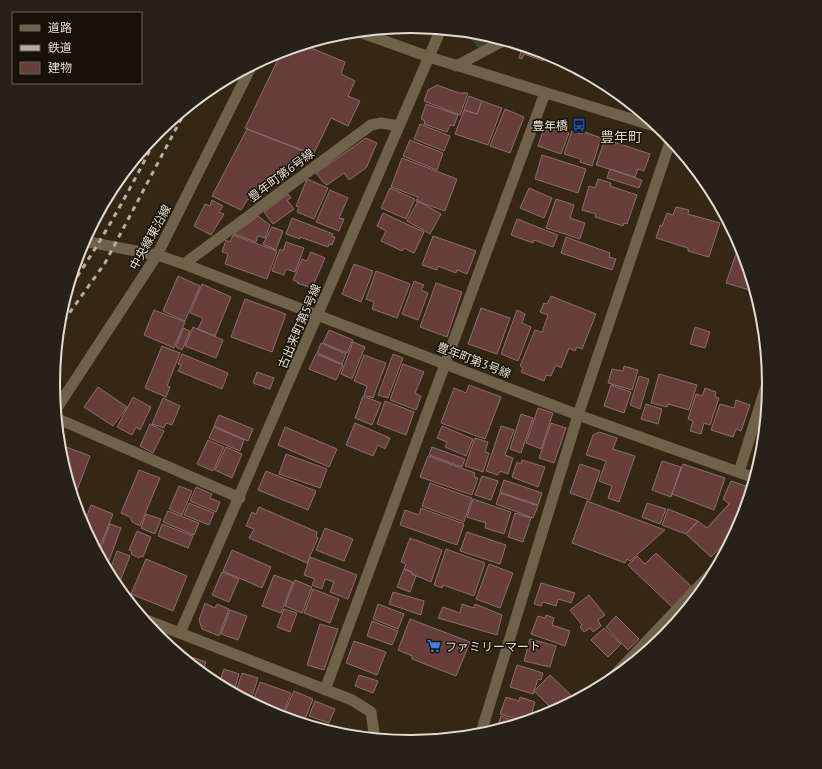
<svg xmlns="http://www.w3.org/2000/svg" width="822" height="769" font-family="'PT Sans','Noto Sans JP',sans-serif">
	<style>
		.green { fill: #3c442d }
		.building { fill: #673e3c; stroke: #8b6e6c }
		.lines { fill: none; stroke-linecap: round; stroke-linejoin: round }
		.minor { stroke: #6f624b; stroke-width: 11 }
		.tertiary { stroke: #6f624b; stroke-width: 11 }
		.rail { stroke: #b7aea0; stroke-width: 3; stroke-dasharray: 5 5; stroke-linecap: butt }
		.labels { text-anchor: middle; dominant-baseline: central; stroke-width: 3; stroke-linejoin: round; paint-order: stroke }
		.poi-label { font-size: 12px; fill: #e3dbcf; stroke: #171209; text-anchor: end }
		.street-label { font-size: 12px; fill: #e3dbcf; stroke: #171209 }
		.quarter-label { font-size: 14px; fill: #e4d5bc; stroke: #171209 }
		.rim { fill: none; stroke: #e3dbcf; stroke-width: 2 }
	</style>
	<rect width="100%" height="100%" fill="#342814"/>
	<path class="green" d="M464,31L481,33L500,39L479,49Z"/>
	<path class="building" d="M304,45L345,62L341,74L355,81L348,96L360,101L348,126L331,118L313,155L245,128L282,51L294,47L301,51Z
		M523,46L546,53L543,61L524,54L522,59L519,58Z
		M578,69L608,85L575,75Z
		M437,85L459,93H468L460,115L424,101L428,90Z
		M469,96L482,101L477,114L464,110Z
		M482,101L502,108L488,145L455,134L464,110L477,114Z
		M426,104L458,115L454,126L450,125L447,132L424,124L425,121L421,119Z
		M505,109L524,117L510,153L490,146Z
		M420,124L450,136L444,151L414,139Z
		M545,125L569,133L561,154L538,146Z
		M247,129L304,151L289,171L281,178L274,176L269,188L261,184L253,201L248,199L241,210L212,196Z
		M572,131L581,134L582,131L601,138L592,166L580,162L581,159L564,154Z
		M366,138L377,143L366,168L349,180L344,173L327,185L323,182L316,173Z
		M605,139L650,154L644,171L638,169L635,177L596,165Z
		M410,140L443,153L437,170L403,156Z
		M542,155L586,169L578,193L535,179Z
		M402,158L457,179L445,211L416,201L418,197L391,187Z
		M610,169L642,180L639,188L607,178Z
		M307,179L328,188L314,219L297,212L299,207L296,206Z
		M598,179L611,183L610,186L637,195L627,224L624,223L623,226L595,217L596,214L582,210L589,186L595,188Z
		M390,188L415,199L406,219L381,208Z
		M529,188L552,198L544,218L520,208Z
		M330,190L348,198L339,218L344,219L339,231L316,222Z
		M288,194L291,198L287,200L294,209L273,224L264,212Z
		M556,199L574,205L570,218L585,223L580,239L546,228Z
		M212,200L223,206L219,212L224,214L211,235L194,226L205,204L210,206Z
		M418,201L441,214L430,234L407,221Z
		M676,207L689,210L688,214L720,223L709,257L688,251V248L656,238L660,225L662,226L667,213L673,215Z
		M383,213L424,232L414,253L404,248L402,251L381,241L386,231L377,226Z
		M258,216L270,225L265,238L258,236L256,242L234,234Z
		M292,218L333,234L332,236L335,237L332,245L329,244L328,247L300,237V239L286,234Z
		M517,219L558,235L553,247L534,240L533,243L511,235Z
		M272,227L283,231L276,250L263,244Z
		M233,235L277,251L267,279L225,264L228,254L222,252L226,240L230,242Z
		M433,236L476,251L467,274L457,270L456,273L438,266L437,270L422,265Z
		M566,237L610,253L609,257L616,259L612,270L561,253Z
		M286,242L304,248L295,272L286,269L284,275L272,271L280,249L283,251Z
		M740,242L742,248L756,292L726,283Z
		M311,252L325,258L312,288L297,283L298,282L293,280L302,259L307,261Z
		M354,264L373,271L361,302L342,294Z
		M376,271L410,284L397,318L372,309L374,302L366,299Z
		M178,276L200,286L185,321L163,311Z
		M414,281L424,285L421,290L428,293L418,320L402,314Z
		M436,283L462,292L447,337L420,327Z
		M202,284L231,297L215,336L198,329L203,318L190,313Z
		M551,296L596,314L582,349L577,347L575,351L569,348L561,368L556,365L551,376L546,375L544,381L521,372L523,368L520,366L535,330L542,332L548,315L540,312L544,303L547,304Z
		M245,299L286,314L272,352L231,337Z
		M481,308L510,318L497,354L468,344Z
		M154,310L185,322L174,348L144,335Z
		M517,310L525,314L522,323L531,327L518,361L501,354Z
		M193,327L223,340L216,358L185,346Z
		M695,327L710,332L705,348L690,344Z
		M183,328L190,331L182,350L176,347Z
		M329,330L353,340L347,353L323,343Z
		M353,342L365,347L352,379L341,374Z
		M321,343L346,354L342,364L317,353Z
		M162,346L180,353L167,386L170,387L166,397L145,388Z
		M182,354L228,373L222,389L178,371L181,365L178,364Z
		M316,354L343,365L336,380L309,369Z
		M393,354L403,358L388,398L378,395Z
		M364,355L386,363L373,398L364,395L367,386L354,381Z
		M403,364L424,372L415,393L421,396L416,410L390,400Z
		M624,366L638,370L632,390L608,383L612,369L623,371Z
		M257,372L274,378L270,389L253,383Z
		M659,374L697,385L689,410L668,404L667,407L651,403Z
		M639,376L649,379L640,409L630,405Z
		M469,385L501,397L485,439L441,423L454,388L466,393Z
		M611,385L631,392L624,413L604,406Z
		M98,387L127,407L113,426L84,407Z
		M705,388L716,392L715,397L719,398L710,425L704,423L701,434L690,431L693,421L688,419L696,394L702,396Z
		M363,396L381,403L372,425L355,418Z
		M133,397L151,407L140,430L136,427L132,435L117,427Z
		M163,398L180,406L172,425L166,423L164,428L152,424Z
		M736,400L750,405L741,431L736,429L733,437L711,430L720,404L734,408Z
		M385,401L414,412L406,435L377,424Z
		M646,404L662,409L658,424L641,419Z
		M538,408L553,413L541,449L526,443Z
		M521,414L533,418L521,453L510,449Z
		M219,415L253,429L248,441L214,426Z
		M355,423L390,438L385,449L378,445L373,456L346,445Z
		M551,423L566,428L554,463L539,458Z
		M150,424L164,431L153,453L140,446Z
		M766,425L763,455H762L756,453Z
		M442,426L473,439L466,456L445,447L447,442L437,438Z
		M501,426L514,430L505,455L513,458L508,474L500,471L498,475L486,471Z
		M214,427L244,440L240,451L209,438Z
		M285,427L337,449L329,467L278,445Z
		M599,432L617,438L613,449L635,456L619,502L608,498L612,486L599,481L606,461L586,455L593,435Z
		M475,438L488,442L485,452L489,453L483,472L465,466Z
		M208,440L224,447L213,471L197,464Z
		M61,445L90,456L74,498L72,497L59,454Z
		M226,447L242,454L232,478L215,470Z
		M432,447L465,459L462,467L429,455Z
		M286,454L327,469L320,488L279,474Z
		M428,456L475,473L474,477L478,478L472,495L420,477Z
		M522,460L545,467L538,487L512,477L517,462L521,464Z
		M662,461L681,467L671,497L652,490Z
		M580,464L600,471L590,500L570,493Z
		M683,464L725,478L714,510L672,494Z
		M139,470L160,478L140,526L132,522L130,517L121,513Z
		M266,471L316,491L308,510L258,490Z
		M482,476L498,481L491,500L475,495Z
		M504,480L542,493L538,505L500,492Z
		M731,481L752,488L739,528L711,557L686,534L698,521L707,528L729,504L723,499Z
		M430,483L472,498L464,522L422,506Z
		M179,486L192,491L182,515L169,509Z
		M196,487L212,494L210,498L220,502L216,512L190,501Z
		M500,493L538,506L533,518L496,504Z
		M473,499L511,512L504,534L485,528L486,523L467,517Z
		M587,501L665,530L630,561L627,559L625,563L572,543Z
		M189,503L214,513L209,525L184,515Z
		M647,503L666,509L660,524L642,517Z
		M91,505L113,514L97,554L83,527Z
		M259,507L317,532L316,537L318,538L307,563L249,538L254,529L246,526L252,512L256,514Z
		M421,508L464,524L457,545L400,525L405,510L419,515Z
		M668,509L698,521L686,534L662,525Z
		M168,511L199,523L194,535L163,522Z
		M515,513L531,518L523,542L508,537Z
		M146,514L161,519L155,534L141,528Z
		M110,524L121,528L106,569L98,556Z
		M162,524L193,536L188,548L158,536Z
		M325,528L353,539L344,561L316,550Z
		M137,531L151,537L143,557L140,556L139,558L131,554L132,551L129,550Z
		M467,532L506,545L500,564L460,551Z
		M410,538L442,550L431,582L412,574V572L404,569L406,564L401,562Z
		M446,549L485,563L474,596L443,585L442,588L434,585Z
		M232,550L271,567L262,588L223,571Z
		M117,551L130,556L117,589L108,575Z
		M656,553L692,587L672,607L628,565L637,556L645,564Z
		M310,557L357,575L348,599L330,592L334,582L325,579L322,589L312,585L315,579L304,575Z
		M146,559L187,576L173,611L131,594Z
		M489,564L513,573L500,608L476,599Z
		M404,569L412,572V574L416,576L410,592L397,587Z
		M222,572L239,579L229,602L212,595Z
		M274,575L293,582L281,613L262,606Z
		M295,580L312,587L302,613L285,606Z
		M541,583L575,593L571,603L558,599L556,606L543,602L541,606L534,604Z
		M313,589L339,599L330,623L304,613Z
		M393,592L424,601L421,615L389,604Z
		M589,595L605,615L598,620L601,626L593,632L590,628L584,632L580,627L582,625L570,610Z
		M205,603L215,608L217,604L229,609L219,636L202,629L199,620Z
		M378,604L404,614L398,629L373,619Z
		M462,604L474,608L475,604L502,615L497,635L438,618L443,607L460,613Z
		M284,609L297,613L290,632L277,627Z
		M230,610L247,616L238,640L221,634Z
		M546,615L554,618L552,625L570,631L565,646L531,634L538,616L545,618Z
		M616,616L639,639L628,650L606,627Z
		M410,619L470,642L456,676L412,659V656L398,650Z
		M372,621L398,631L392,645L367,636Z
		M320,624L338,629L324,670L307,665Z
		M604,628L621,644L608,657L591,640Z
		M530,639L556,646L550,667L524,661Z
		M354,641L386,652L377,675L346,663Z
		M183,654L206,662L201,674L181,658Z
		M517,665L543,673L541,680L538,679L533,694L510,687Z
		M224,669L239,674L233,694L218,686Z
		M242,673L258,678L250,703L235,695Z
		M359,675L378,681L373,693L355,686Z
		M550,675L573,697L567,704L564,701L554,711L534,691Z
		M260,682L291,693L281,718L252,704Z
		M294,691L313,699L305,719L285,711Z
		M506,697L519,701L520,697L535,702L529,722H526L500,714Z
		M315,701L335,709L329,723L309,716Z
		M543,708L545,710L548,708L553,713L535,720L536,718L535,716Z
		M284,711L298,716L296,722L281,718Z
		M501,716L522,724L496,731Z"/>
	<g class="lines">
		<path class="minor" d="M456,66L505,40
			M83,241L157,255L184,264L578,415L755,478
			M184,264L371,125L381,123L399,126
			M55,411L157,255L252,65
			M56,418L240,498
			M739,472L769,377
			M141,618L352,700L371,712L375,739
			M180,633L441,29
			M605,685L719,565
			M325,690L545,93
			M480,736L578,415L671,139"/>
		<path class="tertiary" d="M357,31L429,57L661,128"/>
		<path class="rail" d="M66,293C102,241 133,185 161,128
			M58,329L105,263L188,106"/>
	</g>
	<defs>
		<g id="bus-bare" transform="scale(1.08)"><path d="M-5-6H5V4H4V6H2V4H-2V6H-4V4H-5ZM-3.5-4V0h7V-4ZM-3.5 1.2v1.5H-2V1.2ZM2 1.2v1.5H3.5V1.2Z" fill="#1a4fb4" stroke="#171209" stroke-width="2.5" paint-order="stroke"/></g>
		<g id="supermarket-bare" transform="scale(1.08)"><path d="M-6-5.5h2.5l.6 2H6L4.5 2H-2.5L-4.4-4H-6ZM-1.5 3.2a1.3 1.3 0 1 0 .1 0ZM3 3.2a1.3 1.3 0 1 0 .1 0Z" fill="#3f7fe0" stroke="#171209" stroke-width="2.5" paint-order="stroke"/></g>
	</defs>
	<g fill-rule="evenodd">
		<use href="#bus-bare" x="579" y="125"/>
		<use href="#supermarket-bare" x="434" y="646"/>
	</g>
	<g class="labels">
		<g class="poi-label">
			<text x="568" y="125">豊年橋</text>
			<text x="445" y="646" text-anchor="start">ファミリーマート</text>
		</g>
		<g class="street-label">
			<text transform="translate(281 175) rotate(-37)">豊年町第6号線</text>
			<text transform="translate(150 237) rotate(-61)">中央線東沿線</text>
			<text transform="translate(299 326) rotate(-67)">古出来町第5号線</text>
			<text transform="translate(474 360) rotate(21)">豊年町第3号線</text>
		</g>
		<g class="quarter-label">
			<text x="621" y="137">豊年町</text>
		</g>
	</g>
	<path d="M0 0H822V769H0ZM60 384a351 351 0 1 1 702 0a351 351 0 1 1-702 0Z" fill="#272219" fill-rule="evenodd"/>
	<path class="rim" d="M60 384a351 351 0 1 1 702 0a351 351 0 1 1-702 0Z"/>
	<rect x="12" y="12" width="130" height="72" fill="#171209" stroke="#696258"/>
	<rect x="20" y="25" width="20" height="6" fill="#6f624b" stroke="#696258"/>
	<text x="48" y="32" font-size="12" fill="#e3dbcf">道路</text>
	<rect x="20" y="45" width="20" height="6" fill="#b7aea0" stroke="#696258"/>
	<text x="48" y="52" font-size="12" fill="#e3dbcf">鉄道</text>
	<rect x="20" y="62" width="20" height="12" fill="#673e3c" stroke="#696258"/>
	<text x="48" y="72" font-size="12" fill="#e3dbcf">建物</text>
</svg>
